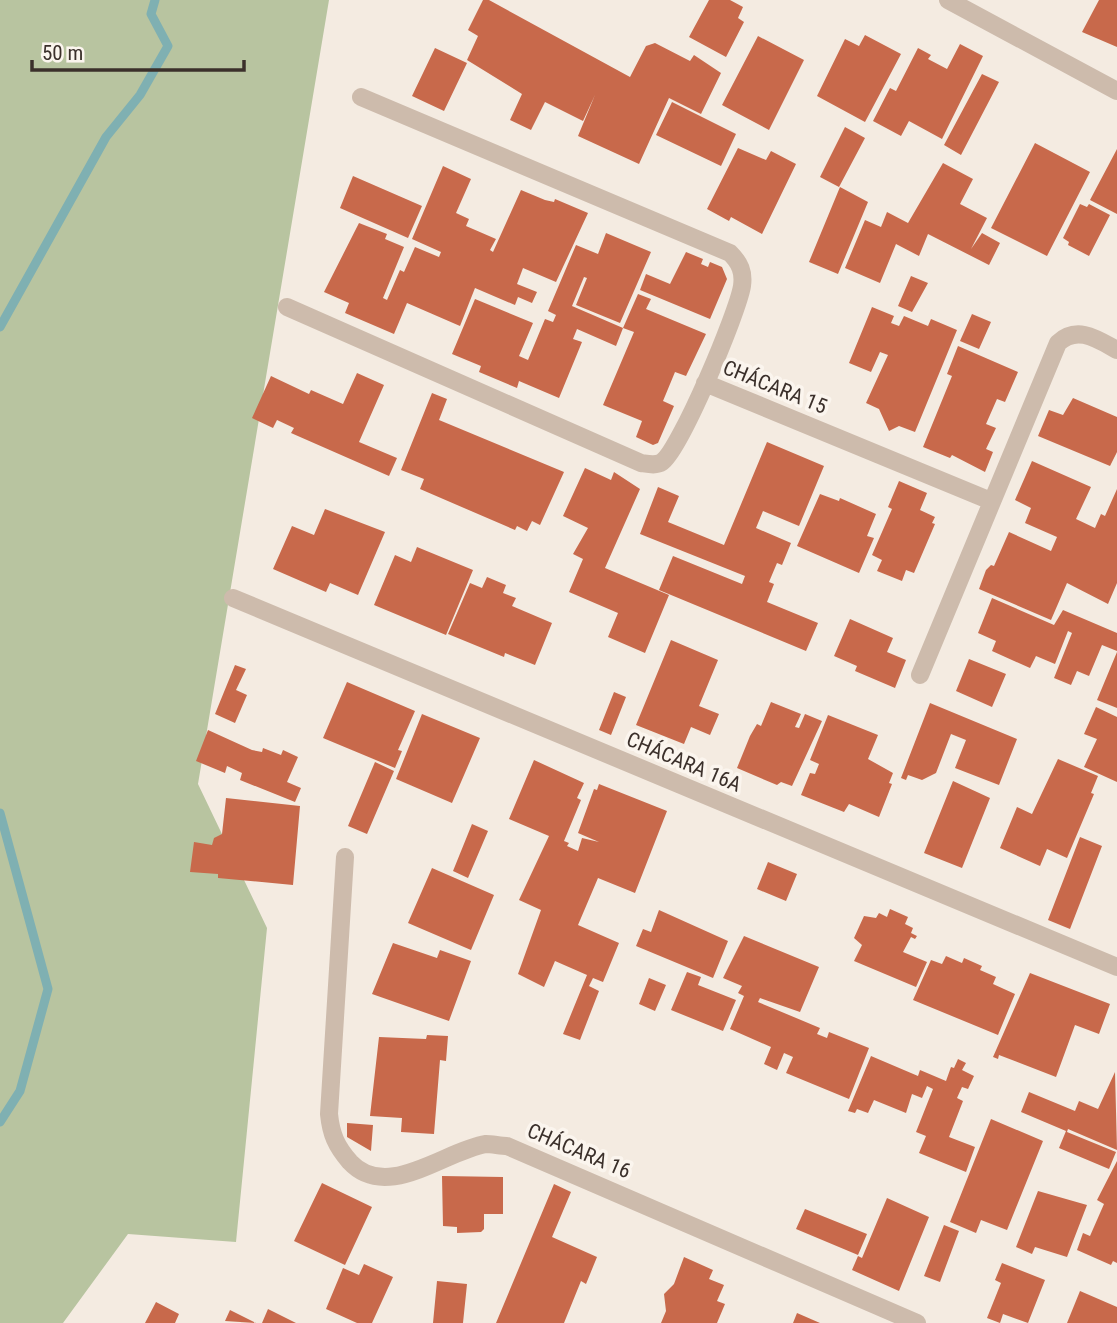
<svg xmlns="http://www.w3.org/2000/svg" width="1117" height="1323" font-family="'Roboto Condensed',sans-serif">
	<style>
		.green { fill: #b8c4a0 }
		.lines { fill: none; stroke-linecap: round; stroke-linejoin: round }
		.stream { stroke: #7fb0b2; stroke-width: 9 }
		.building { fill: #c8694b }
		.minor { stroke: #cdbbac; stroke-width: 18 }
		.labels { text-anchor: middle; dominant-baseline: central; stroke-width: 7; stroke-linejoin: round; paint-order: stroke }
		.street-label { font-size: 21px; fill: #3b302b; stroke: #fbf5ee }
	</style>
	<rect width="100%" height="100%" fill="#f4ebe1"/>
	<path class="green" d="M0,0H329L198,784L267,928L236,1242L128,1234L63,1323H0Z"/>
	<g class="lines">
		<path class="stream" d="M0,327L106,137L140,95L168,46L151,14L155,0
			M0,813L48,989L20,1091L0,1122"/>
	</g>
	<path class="building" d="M483,0H489L630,77L646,46L655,43L690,61L694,55L721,73L701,114L669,98L639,164L578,136L595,95L583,121L545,102L531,130L510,120L522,94L467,60L478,36L468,30Z
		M709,0H730L743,7L738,18L744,22L726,57L689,37Z
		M1099,0H1117V47L1082,32Z
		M865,35L901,54L865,122L817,96L845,39L859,46Z
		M758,36L804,60L769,130L722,105Z
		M960,44L983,56L942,139L909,121L901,136L873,121L890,88L896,91L918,48L931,55L928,59L947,69Z
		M435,48L467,63L444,111L412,96Z
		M982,74L999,82L961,155L944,145Z
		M672,102L736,134L721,166L656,135Z
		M845,127L865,138L839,187L820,177Z
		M1035,143L1090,172L1047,256L991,228Z
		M738,148L766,160L771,151L796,164L762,234L731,217L729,221L707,209Z
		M1117,149V214L1090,200Z
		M943,163L973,179L960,204L987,218L971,249L982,233L1000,243L989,265L928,234L919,256L896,244L880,283L845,268L865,220L881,227L887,212L908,223Z
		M443,166L471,179L456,213L469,219L466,226L496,239L490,250L493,252L521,190L545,200L554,202L555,199L588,213L556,282L523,268L517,284L537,292L532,303L518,297L515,305L475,288L460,326L407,303L394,334L345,313L349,303L324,292L359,223L387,234L385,239L404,247L383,298L387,300L400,270L404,272L415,247L439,257L441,252L412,239Z
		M353,176L422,206L408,238L340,208Z
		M840,187L868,202L838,274L809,262Z
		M1080,204L1087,207L1089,204L1110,215L1089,256L1068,245L1069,242L1063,238Z
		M606,233L651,252L620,323L576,305L587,278L584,277L572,306L623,328L616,346L577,329L573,339L582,342L559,398L519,381L517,388L479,372L481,366L452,354L475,299L533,323L519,356L528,360L545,319L553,322L556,315L548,311L576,245L598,254Z
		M686,252L703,259L701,264L708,267L710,262L722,267L727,279L710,319L640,290L646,274L670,284Z
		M911,276L928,283L912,312L898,306Z
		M638,294L651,299L646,309L706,334L686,376L675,372L663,401L674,406L658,443L653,445L636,437L642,421L603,405L634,332L623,328Z
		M872,307L894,316L891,323L899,326L904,316L928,326L931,319L957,330L915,432L899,426L889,431L879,409L866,403L888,355L880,352L871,372L849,363Z
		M972,314L991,322L979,349L960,341Z
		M958,346L1018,372L1005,402L997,399L986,424L996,428L986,449L993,452L985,472L952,455L950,458L923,447L952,376L947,374Z
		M357,373L384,385L359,442L397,458L389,476L291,433L294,428L277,420L273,428L252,418L271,376L309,394L311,390L343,404Z
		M432,393L447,399L439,420L564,472L540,525L532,521L527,531L517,526L515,530L420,489L424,479L401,470Z
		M1073,398L1117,417V452L1110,466L1038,436L1049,410L1063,415Z
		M767,442L824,466L799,526L763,511L756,528L791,543L782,565L777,563L769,582L774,584L767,602L818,623L806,651L659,590L673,556L742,584L745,576L640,534L658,487L679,496L668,522L724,545Z
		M1032,461L1091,487L1076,519L1095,528L1101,514L1105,516L1117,489V583L1108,604L1067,583L1051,620L979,589L986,570L991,565L994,566L1009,532L1051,551L1057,537L1025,523L1031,508L1015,500Z
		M585,468L611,480L614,472L640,489L605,568L669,595L645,653L608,637L618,613L569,592L583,559L573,554L588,528L563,516Z
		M899,481L927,493L920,510L935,517L932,523L935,524L914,573L906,570L902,581L877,571L882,560L872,555L892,509L888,507Z
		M820,494L839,501L840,498L876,514L867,536L874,538L859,573L797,546Z
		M325,509L385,532L358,595L330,583L326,592L273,569L292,526L314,535Z
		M417,547L473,570L446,635L374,605L395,555L411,562Z
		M487,577L506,585L503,593L516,598L512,606L552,623L535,665L505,653L504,657L448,634L470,583L482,588Z
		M992,598L1054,625L1063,610L1117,633V651L1102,645L1089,676L1077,671L1071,685L1054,678L1072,633L1068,631L1055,664L1036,656L1030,668L992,651L996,641L978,633Z
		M850,619L893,638L887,652L906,660L895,688L855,671L857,666L834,656Z
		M671,640L718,660L699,706L719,714L710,735L691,727L684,744L636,725Z
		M1117,652V708L1097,700Z
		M969,659L1006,674L992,707L956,691Z
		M235,665L246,669L236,690L247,695L235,723L215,714Z
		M347,682L415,711L398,750L402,751L395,768L323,738Z
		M614,692L626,697L611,735L599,730Z
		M771,702L801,714L795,727L799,728L805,714L822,721L792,786L781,782L777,785L737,768L750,736L757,724L761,726Z
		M930,703L1017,739L999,785L955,768L966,740L951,734L936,773L922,780L908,775L906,780L901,778Z
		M1096,707L1117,717V782L1084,767L1097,739L1084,734Z
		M422,714L480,738L452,803L396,779Z
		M828,715L878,735L868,759L893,773L889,783L892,784L879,817L849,804L844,812L801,795L810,773L815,774L819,764L810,760Z
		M208,730L252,750L262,752L263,748L281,755L283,750L298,757L287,782L301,788L295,802L240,780L242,773L227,766L225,773L196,761Z
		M1058,759L1098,776L1091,793L1094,794L1067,858L1047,849L1040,866L1000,848L1017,807L1032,814Z
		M534,760L584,783L577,798L581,800L564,841L569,843L567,846L578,851L582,838L599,842L578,833L594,789L597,790L599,784L667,811L635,893L598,878L578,925L619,943L603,982L593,978L589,986L599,991L580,1040L563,1034L587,975L555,961L544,987L518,974L541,910L519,900L549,836L509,819Z
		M375,762L394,771L367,834L348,826Z
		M953,781L990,798L962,868L924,853Z
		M226,798L300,806L293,885L218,878V874L190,872L194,842L212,845L214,838L222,834Z
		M472,824L488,831L468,878L453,871Z
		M1080,837L1102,846L1070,929L1048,920Z
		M768,862L797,874L786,901L757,889Z
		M432,868L494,895L471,950L408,923Z
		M890,909L908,917L905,924L913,928L911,933L917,936L915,939L911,937L903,952L927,962L916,987L854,961L862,945L854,938L864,916L876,918L879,913L887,917Z
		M659,910L728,941L713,978L636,946L643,929L651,932Z
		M744,936L819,967L800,1012L760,998L758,1002L820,1028L817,1034L827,1038L829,1032L869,1048L849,1099L786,1073L793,1057L784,1053L777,1070L764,1064L771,1047L730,1029L744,996L738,993L742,986L723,978Z
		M393,943L437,958L440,950L471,961L449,1021L372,994Z
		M946,956L962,963L964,958L982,966L980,970L996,977L993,984L1015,994L998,1035L913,1000L931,960L942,964Z
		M687,972L701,977L698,985L736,1000L723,1031L671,1010Z
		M1030,973L1110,1004L1099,1034L1075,1025L1056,1077L999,1055L998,1059L993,1057Z
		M649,978L666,985L655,1011L639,1004Z
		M427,1035L448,1036L446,1061L440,1060L434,1134L401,1132L402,1118L370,1116L379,1037L426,1039Z
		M871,1056L918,1076L920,1070L946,1081L951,1067L954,1068L958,1059L966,1063L962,1070L974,1076L968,1089L962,1087L957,1098L963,1101L949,1137L975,1147L966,1172L919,1153L926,1136L916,1132L933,1089L927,1086L922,1098L912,1094L906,1113L874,1100L868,1113L857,1109L855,1113L848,1111Z
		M1115,1072L1117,1150L1068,1129L1067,1132L1116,1152L1109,1169L1059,1148L1066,1131L1021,1112L1029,1092L1075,1111L1079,1101L1098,1109Z
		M991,1119L1043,1141L1007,1230L981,1220L976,1233L950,1222Z
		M347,1123L373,1125L371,1151L347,1137Z
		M1117,1161V1263L1113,1261L1111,1265L1077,1250L1083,1233L1090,1236L1104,1204L1097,1200Z
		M442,1176L503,1177V1214H484V1229L481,1232L457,1233V1227L443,1226Z
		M322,1183L372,1207L345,1265L294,1241Z
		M554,1184L571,1192L552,1237L597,1257L586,1284L581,1281L564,1323H496Z
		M1038,1191L1087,1205L1067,1257L1035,1247L1032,1254L1016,1247Z
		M887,1198L929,1217L899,1291L852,1270L858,1256L862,1258Z
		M805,1209L867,1234L858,1255L796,1229Z
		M944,1225L959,1231L940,1282L924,1276Z
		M684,1257L713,1270L709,1279L724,1285L717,1301L725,1304L717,1323H661L666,1311L664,1294L674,1284Z
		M1002,1263L1045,1280L1028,1323L1003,1314L1000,1323L987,1318L1001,1283L995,1280Z
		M364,1264L393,1277L372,1323H357L326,1309L343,1268L359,1275Z
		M437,1281L467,1284L463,1323H433Z
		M1080,1291L1117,1307V1323H1067Z
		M156,1302L179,1314L175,1323H145Z
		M268,1309L296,1323H262Z
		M230,1310L256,1323L225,1321Z
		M797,1313L820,1323H793Z"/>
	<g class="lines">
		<path class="minor" d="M948,0L1117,91
			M287,307L641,463C648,464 656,466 662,462C680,450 738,312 742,286C744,272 740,263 730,253L361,97
			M705,383L991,501
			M233,598L1117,967
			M920,675L1058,343C1077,325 1097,339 1117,350
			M345,857L329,1114C331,1134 336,1146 350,1162C387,1202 446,1150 486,1144C492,1144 501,1146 507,1146L917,1323"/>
	</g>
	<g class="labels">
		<g class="street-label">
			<text transform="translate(775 387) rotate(22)">CHÁCARA 15</text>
			<text transform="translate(684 762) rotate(23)">CHÁCARA 16A</text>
			<text transform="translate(579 1151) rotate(23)">CHÁCARA 16</text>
		</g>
	</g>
	<path d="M32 60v10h212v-10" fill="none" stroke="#3b302b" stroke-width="3.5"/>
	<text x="42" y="60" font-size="21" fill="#3b302b" stroke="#fbf5ee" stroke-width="5" paint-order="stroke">50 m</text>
</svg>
